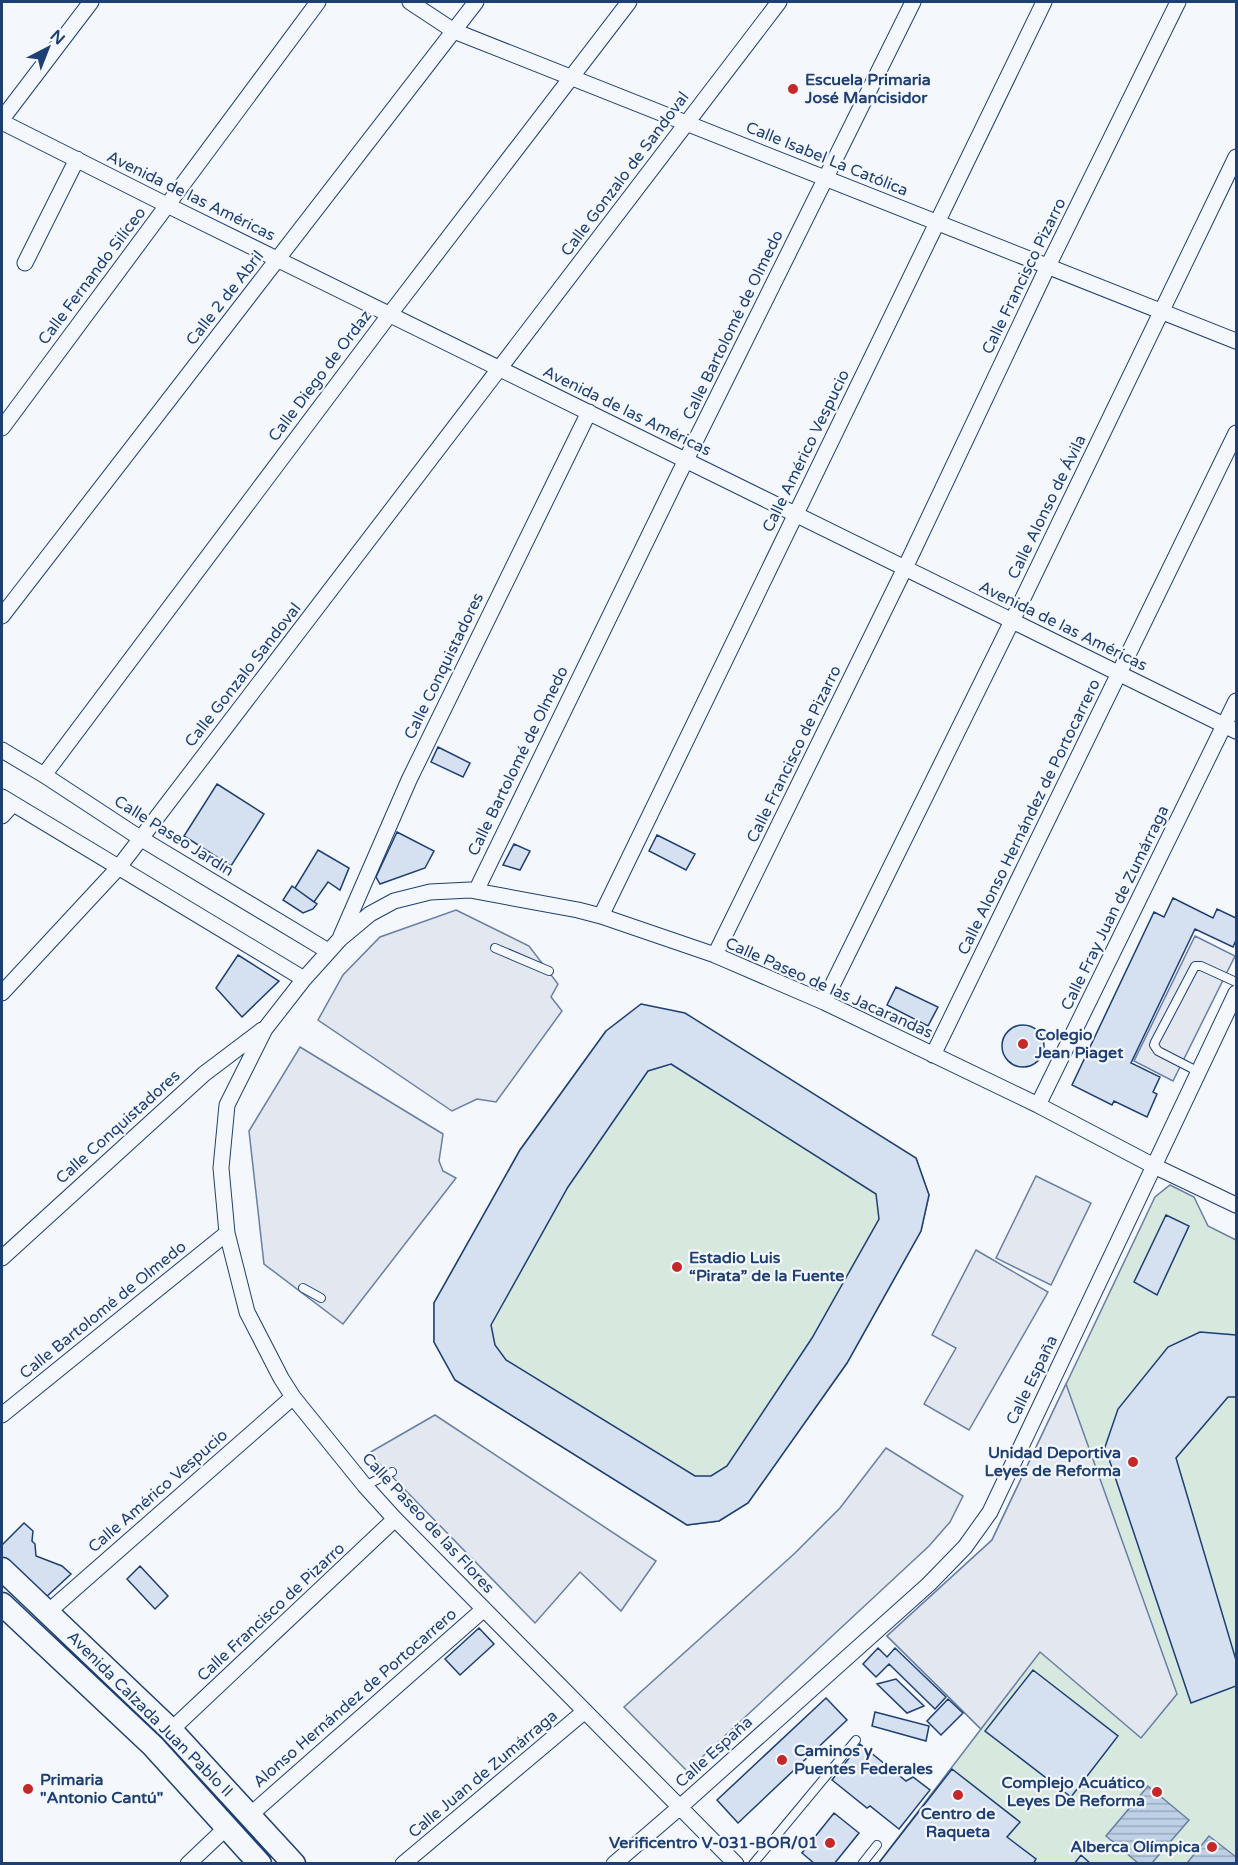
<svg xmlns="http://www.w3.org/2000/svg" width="1238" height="1865" font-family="'Varela Round',sans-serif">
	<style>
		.grass { fill: #d7e8df; stroke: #687fa3; stroke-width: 1.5 }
		.parking { fill: #e3e8f0; stroke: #687fa3; stroke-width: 1.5 }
		.water { fill: url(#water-rules); stroke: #687fa3; stroke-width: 1.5 }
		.building { fill: #d5e0f0; stroke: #1d3f73; stroke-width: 1.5; fill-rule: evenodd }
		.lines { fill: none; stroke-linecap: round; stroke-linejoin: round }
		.lane-casing { stroke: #1d3f73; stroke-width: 10 }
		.street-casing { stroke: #1d3f73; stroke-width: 17 }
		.secondary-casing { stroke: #1d3f73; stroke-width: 25 }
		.lane { stroke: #f4f7fb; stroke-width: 8 }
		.street { stroke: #f4f7fb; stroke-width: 15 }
		.secondary { stroke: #f4f7fb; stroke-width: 22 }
		.poi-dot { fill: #c62828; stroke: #f4f7fb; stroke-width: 2 }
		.labels { text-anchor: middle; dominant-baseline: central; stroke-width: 4.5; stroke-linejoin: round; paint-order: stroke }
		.poi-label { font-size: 16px; font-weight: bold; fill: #1d3f73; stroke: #f4f7fb; text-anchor: start }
		.street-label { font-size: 16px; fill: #1d3f73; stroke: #f4f7fb }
	</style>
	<defs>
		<pattern id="water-rules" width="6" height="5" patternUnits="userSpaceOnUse" patternTransform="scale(1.5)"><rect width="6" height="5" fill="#bed0e5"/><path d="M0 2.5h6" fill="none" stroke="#9aaabe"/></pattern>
	</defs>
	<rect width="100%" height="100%" fill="#f4f7fb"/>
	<path class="grass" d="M606,1031L916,1158L929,1195L921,1231L847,1363L748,1503L719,1521L687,1525L455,1380L434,1342V1303L520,1150Z
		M1170,1185L1194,1197L1208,1226L1236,1240V1863L878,1864L981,1729L887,1636L992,1540L1155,1197Z"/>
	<path class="parking" d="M456,910L529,946L558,984L551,997L562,1011L496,1102L477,1099L452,1111L318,1020L343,975L380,937Z
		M1195,936L1235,956L1173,1081L1134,1061Z
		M300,1047L443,1134L439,1161L443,1171L456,1178L343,1324L264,1264L249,1131Z
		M1036,1176L1091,1203L1051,1285L996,1258Z
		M976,1250L1048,1292L969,1430L924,1404L956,1348L932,1335Z
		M1066,1384L1177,1694L1141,1738L1040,1652L981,1729L887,1636L992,1540Z
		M435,1415L656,1561L621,1611L580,1572L535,1623L369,1453Z
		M886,1448L963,1496L950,1522L929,1546L687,1771L624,1707L794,1554L840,1508Z"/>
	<path class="water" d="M1148,1786L1189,1820L1152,1863H1138L1106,1836Z
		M1209,1836L1236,1857V1863H1187Z"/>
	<path class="building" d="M438,747L470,763L463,777L431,762Z
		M217,784L264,814L231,866L184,836Z
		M397,832L434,851L425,868L380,884L376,877Z
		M657,835L695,854L686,870L649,851Z
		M514,844L530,851L520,870L503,865Z
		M318,850L349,868L340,890L328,882L314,902L295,888Z
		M292,886L317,904L313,909L303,913L283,900Z
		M1173,898L1213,918L1217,909L1236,918V940L1233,947L1195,929L1131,1063L1160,1077L1153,1092L1157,1094L1147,1117L1114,1101L1112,1105L1072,1085L1154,912L1164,917Z
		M238,955L279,981L242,1017L216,988Z
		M896,987L938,1007L928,1026L887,1005Z
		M641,1004L685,1013L916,1158L929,1195L921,1231L847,1363L748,1503L719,1521L687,1525L455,1380L434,1342V1303L520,1150L606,1031ZM671,1064L876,1194L879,1219L812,1338L727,1466L711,1476H695L506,1360L495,1345L491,1325L568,1187L648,1071Z
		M1002 1046a21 21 0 1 1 42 0a21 21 0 1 1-42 0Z
		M1166,1215L1189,1226L1157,1295L1134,1282Z
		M1200,1332L1236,1335V1397H1228L1176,1458L1236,1660V1686L1191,1703L1105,1447L1118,1409L1168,1347Z
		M24,1523L33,1531L32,1541L35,1544L36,1556L62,1566L71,1574L45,1598L2,1557V1545Z
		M140,1566L168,1596L155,1609L127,1579Z
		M479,1628L494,1644L460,1675L445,1659Z
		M878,1648L887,1657L895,1648L946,1697L935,1709L889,1664L876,1677L863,1664Z
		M1033,1670L1118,1736L1071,1797L985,1731Z
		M896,1679L924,1706L907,1713L877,1684Z
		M826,1698L847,1720L738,1823L717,1800Z
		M948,1699L963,1713L941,1735L927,1721Z
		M875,1712L929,1726L926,1741L872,1726Z
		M860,1744L906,1781L913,1777L930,1790L899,1829L870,1806L867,1808L832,1780Z
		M952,1769L1020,1822L1007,1837L1036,1859L1033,1864H878Z
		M834,1813L859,1833L834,1864H815L802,1853Z
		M1081,1855L1091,1864H1074Z"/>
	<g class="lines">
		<g class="lane-casing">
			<path id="lane" d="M495,948L549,971
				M1199,1072L1158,1051L1154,1045L1155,1042L1195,966H1201L1236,982
				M303,1288L321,1298
				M365,1486L392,1472
				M753,1864L856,1740
				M862,1864L877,1845"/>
		</g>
		<g class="street-casing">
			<path id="street" d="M410,2L454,31L1236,341
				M2,119L91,2
				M2,122L167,205L1236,731
				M25,263L77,159
				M2,428L318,2
				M2,616L476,2
				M2,750L44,775L140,838L328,951
				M44,775L390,314L629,2
				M2,797L304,979
				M2,816L13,804
				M476,891L679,474L913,2
				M601,916L1044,2
				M341,936L409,780L589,412
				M715,955L905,568L1048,266L1178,2
				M2,993L119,867L779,2
				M824,1002L1012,621L1236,157
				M933,1055L1236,433
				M1038,1105L1236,701
				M2,1258L204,1074L262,1030
				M2,1415L227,1233
				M48,1612L293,1397
				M171,1730L395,1519
				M250,1815L484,1609
				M188,1864L227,1827
				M403,1864L585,1711
				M614,1864L680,1807L929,1584L965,1547L990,1512L1236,993
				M736,1864L395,1519L365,1486L293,1397L281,1378L247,1312L227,1233L221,1168L227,1105L265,1029L304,979L340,939L370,914L394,901L430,892L470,890L578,910L601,916L715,955L824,1002L1038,1105L1154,1166L1236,1205"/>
		</g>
		<g class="secondary-casing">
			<path id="secondary" d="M2,1569L171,1730L294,1864
				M2,1604L153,1746L260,1864"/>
		</g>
		<use href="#lane" class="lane"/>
		<use href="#street" class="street"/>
		<use href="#secondary" class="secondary"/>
	</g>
	<g class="poi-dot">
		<circle cx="793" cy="89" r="6"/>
		<circle cx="1023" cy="1044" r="6"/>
		<circle cx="677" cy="1267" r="6"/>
		<circle cx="1133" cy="1462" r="6"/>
		<circle cx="782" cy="1760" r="6"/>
		<circle cx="28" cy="1789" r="6"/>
		<circle cx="1157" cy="1792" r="6"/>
		<circle cx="958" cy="1795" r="6"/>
		<circle cx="830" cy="1843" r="6"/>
		<circle cx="1212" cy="1847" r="6"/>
	</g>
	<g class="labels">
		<g class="poi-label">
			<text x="805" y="80">Escuela Primaria<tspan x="805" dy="18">José Mancisidor</tspan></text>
			<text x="1035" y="1035">Colegio<tspan x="1035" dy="18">Jean Piaget</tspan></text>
			<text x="689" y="1258">Estadio Luis<tspan x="689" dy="18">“Pirata” de la Fuente</tspan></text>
			<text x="1121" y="1453" text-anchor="end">Unidad Deportiva<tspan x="1121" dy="18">Leyes de Reforma</tspan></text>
			<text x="794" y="1751">Caminos y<tspan x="794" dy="18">Puentes Federales</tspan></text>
			<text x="40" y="1780">Primaria<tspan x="40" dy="18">"Antonio Cantú"</tspan></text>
			<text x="1145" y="1783" text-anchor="end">Complejo Acuático<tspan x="1145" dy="18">Leyes De Reforma</tspan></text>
			<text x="958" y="1814" text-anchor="middle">Centro de<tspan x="958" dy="18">Raqueta</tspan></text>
			<text x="818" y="1843" text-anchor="end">Verificentro V-031-BOR/01</text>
			<text x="1200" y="1847" text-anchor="end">Alberca Olímpica</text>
		</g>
		<g class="street-label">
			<text transform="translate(827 159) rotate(22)">Calle Isabel La Católica</text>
			<text transform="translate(625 174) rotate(-53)">Calle Gonzalo de Sandoval</text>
			<text transform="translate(191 196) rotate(26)">Avenida de las Américas</text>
			<text transform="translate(92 276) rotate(-53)">Calle Fernando Silíceo</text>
			<text transform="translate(1024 276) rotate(-64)">Calle Francisco Pizarro</text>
			<text transform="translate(225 298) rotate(-52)">Calle 2 de Abril</text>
			<text transform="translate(733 325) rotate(-64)">Calle Bartolomé de Olmedo</text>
			<text transform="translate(320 376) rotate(-53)">Calle Diego de Ordaz</text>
			<text transform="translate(627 411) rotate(26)">Avenida de las Américas</text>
			<text transform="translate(806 451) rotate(-64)">Calle Américo Vespucio</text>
			<text transform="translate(1047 507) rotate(-64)">Calle Alonso de Ávila</text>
			<text transform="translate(1063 626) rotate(26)">Avenida de las Américas</text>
			<text transform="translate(444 666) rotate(-64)">Calle Conquistadores</text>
			<text transform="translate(243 675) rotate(-52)">Calle Gonzalo Sandoval</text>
			<text transform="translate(794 754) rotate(-64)">Calle Francisco de Pizarro</text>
			<text transform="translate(518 761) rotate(-64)">Calle Bartolomé de Olmedo</text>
			<text transform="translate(1029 817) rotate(-64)">Calle Alonso Hernández de Portocarrero</text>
			<text transform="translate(174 836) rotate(32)">Calle Paseo Jardín</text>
			<text transform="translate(1115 908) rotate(-64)">Calle Fray Juan de Zumárraga</text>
			<text transform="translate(829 988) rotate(24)">Calle Paseo de las Jacarandas</text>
			<text transform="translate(118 1127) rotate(-42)">Calle Conquistadores</text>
			<text transform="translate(103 1310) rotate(-39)">Calle Bartolomé de Olmedo</text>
			<text transform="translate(1032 1380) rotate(-64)">Calle España</text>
			<text transform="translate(158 1491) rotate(-41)">Calle Américo Vespucio</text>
			<text transform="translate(428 1523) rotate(47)">Calle Paseo de las Flores</text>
			<text transform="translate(271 1612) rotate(-43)">Calle Francisco de Pizarro</text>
			<text transform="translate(355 1698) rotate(-41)">Alonso Hernández de Portocarrero</text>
			<text transform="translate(150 1714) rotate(45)">Avenida Calzada Juan Pablo II</text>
			<text transform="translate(714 1752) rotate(-42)">Calle España</text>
			<text transform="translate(483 1774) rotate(-40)">Calle Juan de Zumárraga</text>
		</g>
	</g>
	<rect width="1238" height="1865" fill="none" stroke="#1d3f73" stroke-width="6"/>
	<g transform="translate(48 48) rotate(42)" stroke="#f4f7fb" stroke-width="4.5" paint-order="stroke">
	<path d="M0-4.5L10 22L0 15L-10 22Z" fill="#1d3f73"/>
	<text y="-9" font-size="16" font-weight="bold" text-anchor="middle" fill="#1d3f73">N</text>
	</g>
</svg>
